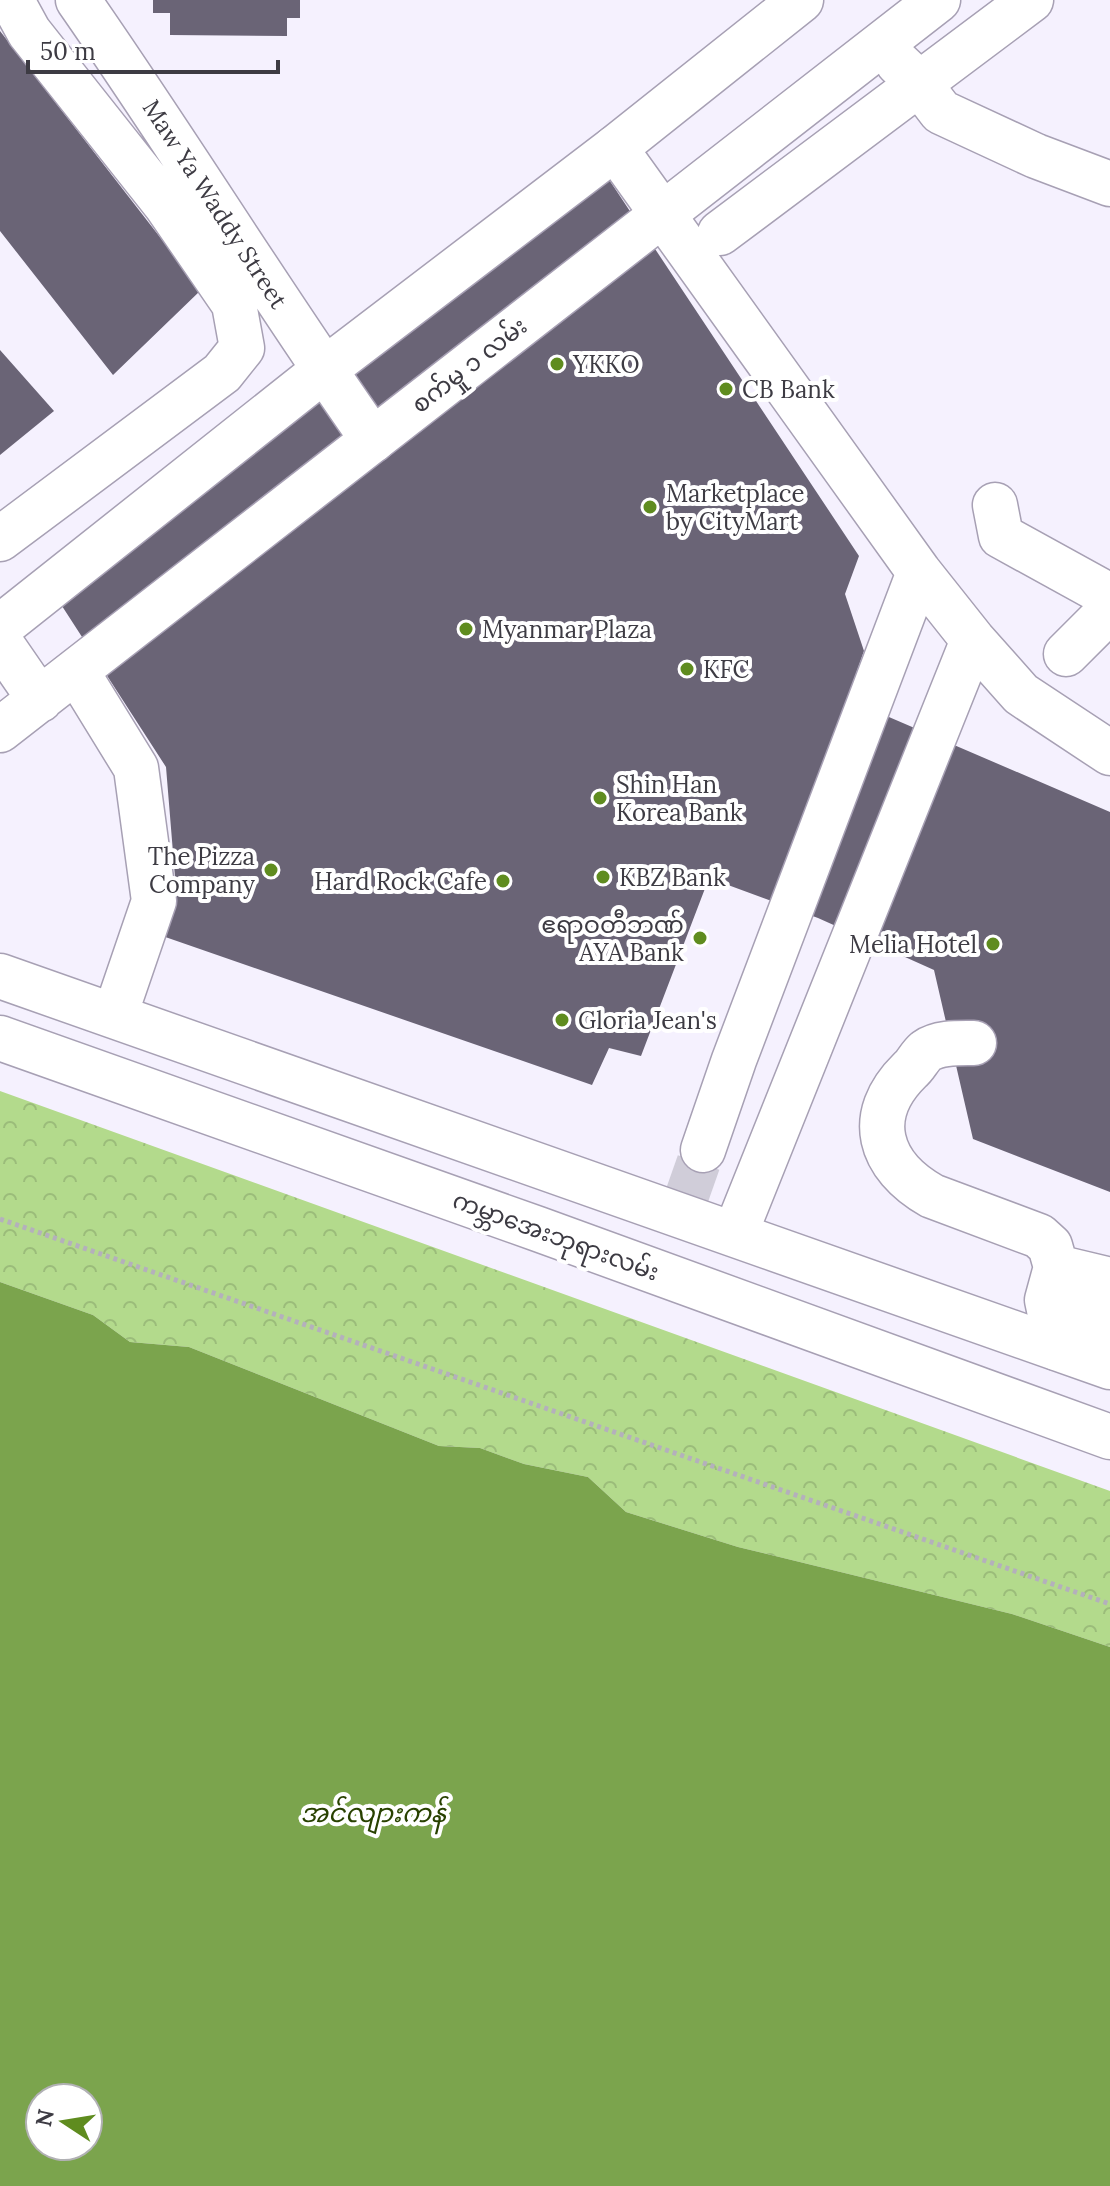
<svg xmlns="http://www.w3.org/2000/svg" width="1110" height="2186" font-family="Lora,'Noto Sans Myanmar',serif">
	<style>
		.park { fill: url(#park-crowns) }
		.water { fill: #7ba44d; fill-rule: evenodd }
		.building { fill: #6a6476 }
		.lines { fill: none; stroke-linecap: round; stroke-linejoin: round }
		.minor-tunnel { stroke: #d0cdd9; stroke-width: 44; stroke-dasharray: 44 22; stroke-linecap: butt }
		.minor-casing { stroke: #a7a0b4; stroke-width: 47 }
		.major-casing { stroke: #a7a0b4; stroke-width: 47 }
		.path { stroke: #b4b0bc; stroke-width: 5; stroke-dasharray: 4 4; stroke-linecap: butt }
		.minor { stroke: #fff; stroke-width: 44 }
		.major { stroke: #fff; stroke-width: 44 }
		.poi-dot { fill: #5f8c1f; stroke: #fff; stroke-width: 3 }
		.labels { text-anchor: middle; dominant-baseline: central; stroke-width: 8; stroke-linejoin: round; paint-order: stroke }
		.street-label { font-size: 24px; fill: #3d3b43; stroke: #fff }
		.poi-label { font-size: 24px; fill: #3d3b43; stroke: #fff; text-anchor: start }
		.water-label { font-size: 26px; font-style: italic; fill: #284100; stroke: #fff }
	</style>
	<defs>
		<pattern id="park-crowns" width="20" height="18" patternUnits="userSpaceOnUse" patternTransform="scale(2)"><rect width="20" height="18" fill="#b3da8c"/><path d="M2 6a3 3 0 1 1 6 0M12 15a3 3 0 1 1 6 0" fill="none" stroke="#9bbc7a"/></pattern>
	</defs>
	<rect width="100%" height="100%" fill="#f5f1fe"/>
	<path class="park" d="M0,1091L1110,1491V1647L1012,1614L738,1547L626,1512L588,1477L524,1464L480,1448L439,1446L189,1347L130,1342L93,1315L0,1282Z"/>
	<path class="water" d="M0,1282L93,1315L130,1342L189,1347L439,1446L480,1448L524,1464L588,1477L626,1512L738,1547L1012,1614L1110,1647V2186H0ZM40,2098H88V2146H40Z"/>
	<path class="building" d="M153,0H300V18H287V36L170,35V13H153Z
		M0,31L201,290L113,375L0,231Z
		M592,154L859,556L845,594L864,651L847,699L1110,812V1192L973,1139L934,970L818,918L709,878L641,1056L609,1048L592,1085L148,931L175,877L166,767L62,606Z
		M0,350L54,411L0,455Z"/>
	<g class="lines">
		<path class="minor-tunnel" d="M684,1204L703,1150"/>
		<g class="minor-casing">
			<path id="minor" d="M78,0C179,145 271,295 373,440
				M898,63L918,82L941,112L1036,156L1110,184
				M615,148L919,572L973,640L1021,694L1110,753
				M720,233L1031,0
				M995,505L1001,536L1110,596
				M0,539L222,373L242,348L234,304L166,205L29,32L12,1
				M1066,654L1110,610
				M974,1043C958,1043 939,1042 926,1051C919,1057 916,1065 910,1070C863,1116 879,1166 932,1196L1039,1236L1050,1246L1056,1267
				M703,1150L734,1060L919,572
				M735,1234L973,640
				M1047,1300L1110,1324
				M1057,1348L1047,1300L1056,1267L1110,1280"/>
		</g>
		<g class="major-casing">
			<path id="major" d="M0,627L324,370L615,148L801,0
				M0,642L40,700
				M77,672L136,768L154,901L115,1015
				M0,730L938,0
				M0,976L1110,1367
				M0,1038L538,1229L1110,1437"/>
		</g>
		<path class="path" d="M0,1219L1110,1604"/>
		<use href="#minor" class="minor"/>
		<use href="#major" class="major"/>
	</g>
	<g class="poi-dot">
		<circle cx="557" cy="364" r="8"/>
		<circle cx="726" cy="389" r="8"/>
		<circle cx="650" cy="507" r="8"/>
		<circle cx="466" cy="629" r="8"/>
		<circle cx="687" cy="669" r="8"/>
		<circle cx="600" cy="798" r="8"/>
		<circle cx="271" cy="870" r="8"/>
		<circle cx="603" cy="877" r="8"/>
		<circle cx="503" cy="881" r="8"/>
		<circle cx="700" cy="938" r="8"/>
		<circle cx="993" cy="944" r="8"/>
		<circle cx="562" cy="1020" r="8"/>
	</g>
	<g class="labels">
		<g class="street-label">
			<text transform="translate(215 204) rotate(57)">Maw Ya Waddy Street</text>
			<text transform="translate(469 365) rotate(-38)">စက်မှု ၁ လမ်း</text>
			<text transform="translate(556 1236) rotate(20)">ကမ္ဘာအေးဘုရားလမ်း</text>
		</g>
		<g class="poi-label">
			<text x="573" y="364">YKKO</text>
			<text x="742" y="389">CB Bank</text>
			<text x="666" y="493">Marketplace<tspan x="666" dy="28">by CityMart</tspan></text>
			<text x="482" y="629">Myanmar Plaza</text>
			<text x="703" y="669">KFC</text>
			<text x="616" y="784">Shin Han<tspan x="616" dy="28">Korea Bank</tspan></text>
			<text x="255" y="856" text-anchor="end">The Pizza<tspan x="255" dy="28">Company</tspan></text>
			<text x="619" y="877">KBZ Bank</text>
			<text x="487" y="881" text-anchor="end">Hard Rock Cafe</text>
			<text x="684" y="924" text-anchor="end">ဧရာဝတီဘဏ်<tspan x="684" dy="28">AYA Bank</tspan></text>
			<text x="977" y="944" text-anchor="end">Melia Hotel</text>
			<text x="578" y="1020">Gloria Jean's</text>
		</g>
		<g class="water-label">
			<text x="373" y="1812">အင်လျားကန်</text>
		</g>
	</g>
	<g transform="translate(64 2122) rotate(282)"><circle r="38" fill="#ffffff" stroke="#b1b1b4" stroke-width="2"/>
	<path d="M0-6L14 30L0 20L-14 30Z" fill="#5f8c1f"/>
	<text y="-12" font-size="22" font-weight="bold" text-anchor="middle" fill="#3d3b43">N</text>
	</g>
	<path d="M28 60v12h250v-12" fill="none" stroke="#3d3b43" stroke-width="4"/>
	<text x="40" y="60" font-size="24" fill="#3d3b43" stroke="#ffffff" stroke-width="6" paint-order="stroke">50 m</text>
</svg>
